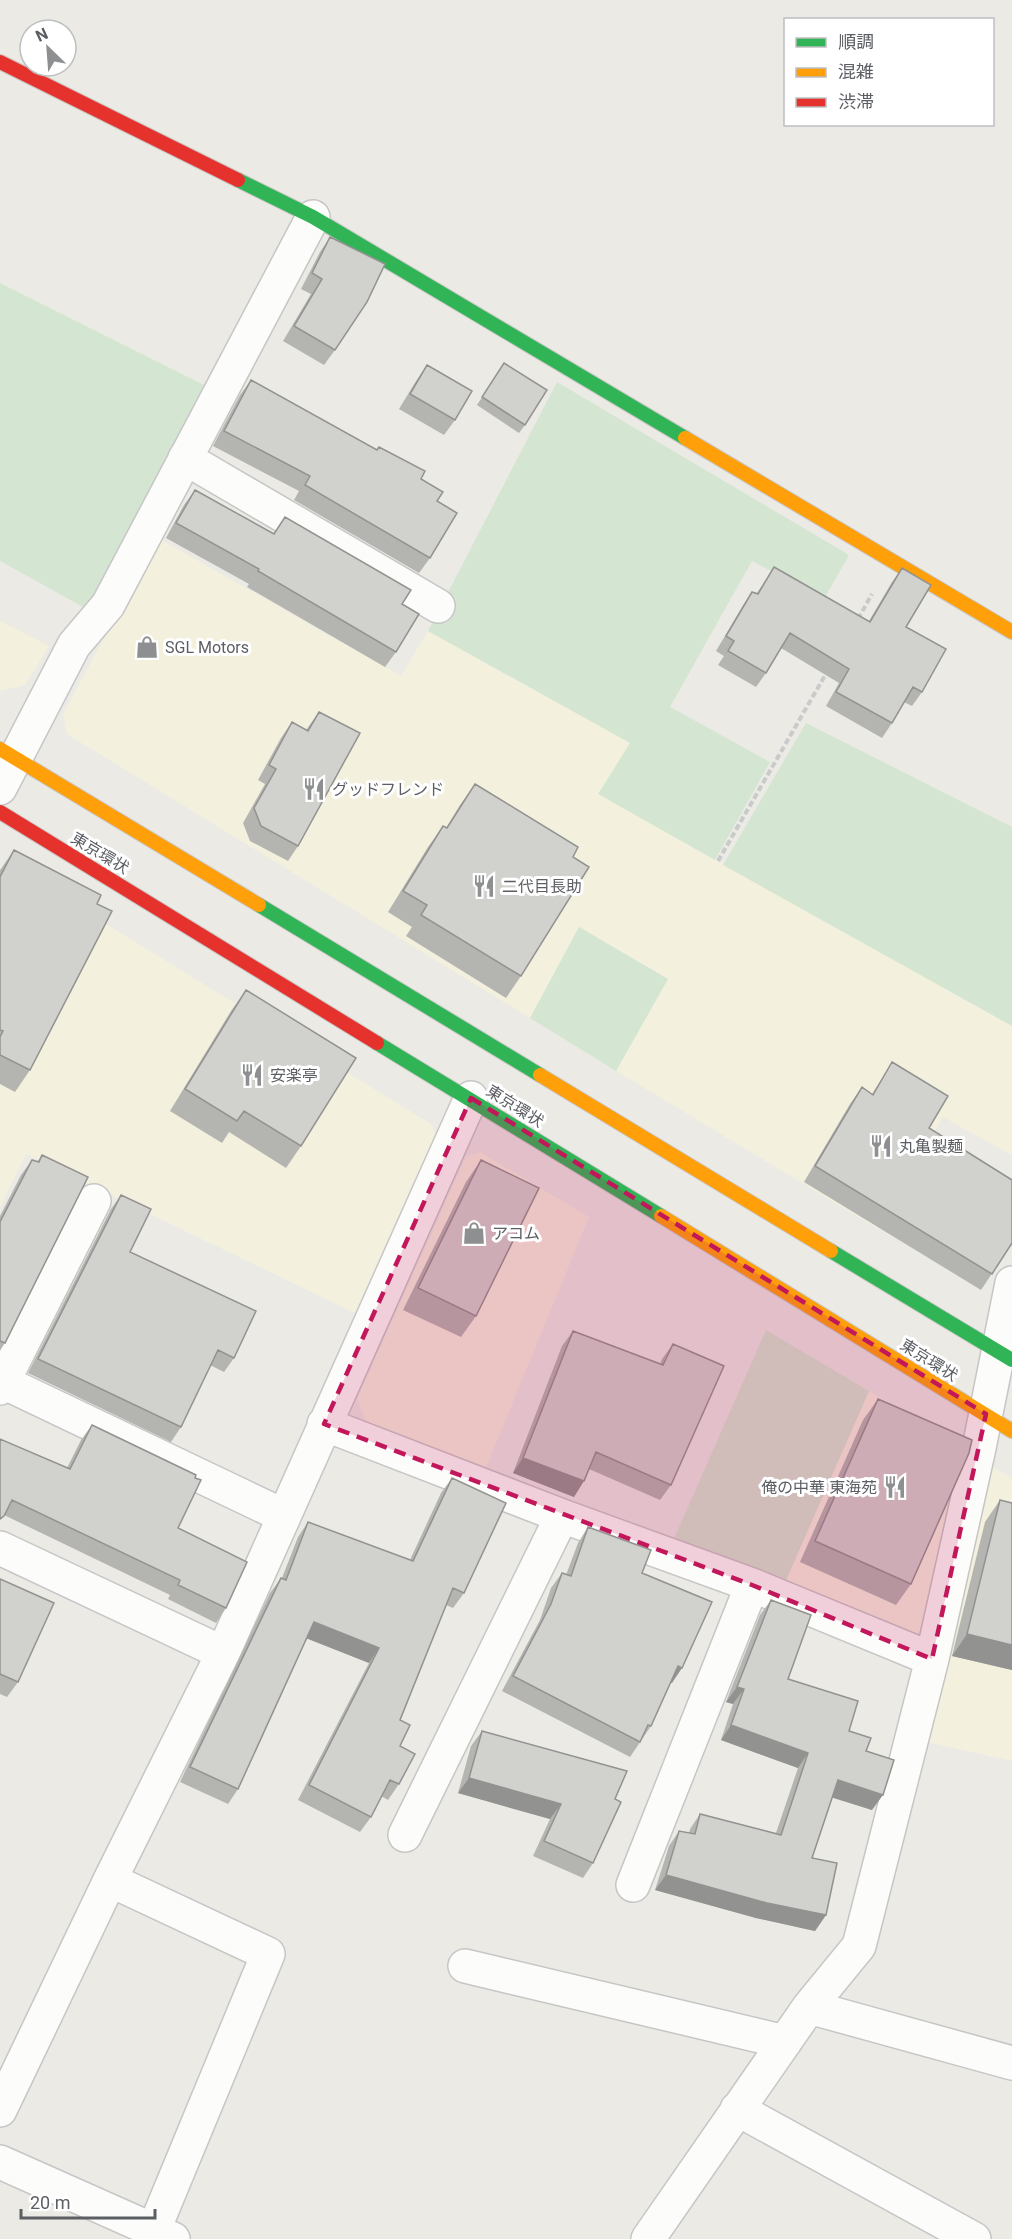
<svg xmlns="http://www.w3.org/2000/svg" width="1012" height="2239" font-family="Roboto,'Noto Sans JP',sans-serif">
	<style>
		.commercial { fill: #f4f0de }
		.green { fill: #d4e6d2 }
		.lines { fill: none; stroke-linecap: round; stroke-linejoin: round }
		.street-casing { stroke: #c7c6c6; stroke-width: 36 }
		.fast-casing { stroke: #c8c7c7; stroke-width: 16 }
		.slow-casing { stroke: #c8c7c7; stroke-width: 16 }
		.jam-casing { stroke: #c8c7c7; stroke-width: 16 }
		.path { stroke: #c8cbc9; stroke-width: 4; stroke-dasharray: 6 3; stroke-linecap: butt }
		.street { stroke: #fcfcfb; stroke-width: 33 }
		.fast { stroke: #30b455; stroke-width: 14 }
		.slow { stroke: #ff9f0a; stroke-width: 14 }
		.jam { stroke: #e5322d; stroke-width: 14 }
		.wall { fill: #b4b4b1 }
		.shaded-wall { fill: #929290 }
		.building { fill: #d1d1ce; stroke: #929290; stroke-width: 1.5 }
		.marked { fill: #c2185b; fill-opacity: 0.2; stroke: #c2185b; stroke-width: 4.5; stroke-dasharray: 12 8; stroke-linejoin: round }
		.labels { text-anchor: middle; dominant-baseline: central; stroke-width: 6; stroke-linejoin: round; paint-order: stroke }
		.poi-label { font-size: 16px; fill: #5b5e63; stroke: #fff; text-anchor: start }
		.street-label { font-size: 16px; fill: #5b5e63; stroke: #fff }
	</style>
	<rect width="100%" height="100%" fill="#ebeae5"/>
	<path class="commercial" d="M158,538L401,676L428,631L630,743L599,794L1012,1026V1155L943,1117L877,1228L616,1071L668,979L579,927L530,1018L67,734L63,714Z
		M0,621L49,646L25,685L0,691Z
		M10,865L431,1124L440,1142L365,1318L26,1154L0,1207V866Z
		M480,1152L589,1217L485,1470L366,1422L357,1399L466,1157Z
		M869,1391L966,1450L920,1640L783,1587Z
		M990,1465L1012,1478V1761L927,1742Z"/>
	<path class="green" d="M0,283L212,389L99,599L83,607L0,561Z
		M557,382L849,555L824,599L752,561L670,707L770,762L715,860L598,794L630,743L428,631Z
		M806,723L1012,827V1026L723,865Z
		M579,927L668,979L616,1071L530,1018Z
		M766,1330L869,1391L783,1587L672,1543Z"/>
	<g class="lines">
		<g class="street-casing">
			<path id="street" d="M185,458L438,606
				M0,788L74,645L108,605L313,217
				M3,1382L284,1516
				M0,1388L94,1201
				M324,1424L562,1516L752,1585L932,1659
				M0,1548L223,1653
				M405,1835L562,1516
				M110,1880L268,1954L150,2239
				M633,1885L752,1585
				M465,1966L785,2042
				M809,2007L1012,2063
				M737,2109L974,2239
				M0,2110L110,1880L223,1653L471,1098
				M0,2162L173,2239
				M648,2239L809,2007L859,1946L932,1659L979,1448L1012,1283"/>
		</g>
		<g class="fast-casing">
			<path id="fast" d="M238,180L313,217L685,438
				M259,905L540,1075
				M377,1043L661,1216
				M831,1251L1012,1360"/>
		</g>
		<g class="slow-casing">
			<path id="slow" d="M685,438L1012,632
				M0,749L259,905
				M540,1075L831,1251
				M661,1216L1012,1431"/>
		</g>
		<g class="jam-casing">
			<path id="jam" d="M0,62L238,180
				M0,812L377,1043"/>
		</g>
		<path class="path" d="M858,619L872,594
			M718,861L827,672"/>
		<use href="#street" class="street"/>
		<use href="#fast" class="fast"/>
		<use href="#slow" class="slow"/>
		<use href="#jam" class="jam"/>
	</g>
	<path class="wall" d="M330,237L335,350L324,365L283,341L311,294L301,289L320,252Z
		M504,363L525,425L519,433L477,405Z
		M427,365L455,420L444,435L399,409L416,381Z
		M251,380L421,479L437,501L430,558L419,573L294,500L299,491L213,446L240,395Z
		M195,490L273,534L285,517L396,652L385,667L247,587L249,584L166,538L184,505Z
		M774,567L869,621L892,582L902,568L906,627L922,692L912,706L904,702L892,723L882,738L826,706L839,683L781,648L766,673L756,687L718,665L724,656L716,651L742,607L752,592L757,593Z
		M319,712L298,846L288,861L250,841L243,823L265,784L258,780L281,738L292,722L306,730Z
		M475,784L573,857L521,976L506,998L406,936L412,927L388,912L428,847L443,826L446,828L460,805Z
		M14,850L97,904L30,1070L15,1092L0,1084V870Z
		M246,990L301,1146L286,1168L229,1132L222,1143L170,1111L231,1011Z
		M892,1062L929,1128L1012,1180V1246L1011,1245L981,1290L804,1182L850,1104L862,1087L872,1094Z
		M42,1155L5,1343L0,1350V1216L21,1175L32,1160L37,1162Z
		M481,1160L476,1316L461,1337L403,1310L466,1182Z
		M121,1195L130,1252L234,1358L224,1372L210,1365L181,1427L171,1442L28,1373L111,1209Z
		M573,1331L660,1364L662,1359L673,1344L671,1485L660,1500L589,1469L574,1497L513,1473L562,1346Z
		M878,1399L911,1584L896,1605L800,1562L863,1420Z
		M92,1425L178,1528L226,1608L216,1623L168,1599L170,1595L4,1515L0,1439L67,1468L81,1440Z
		M452,1478L464,1593L453,1608L446,1605L400,1720L399,1784L388,1800L381,1796L371,1817L360,1832L298,1800L369,1663L307,1638L238,1789L228,1804L180,1782L270,1593L281,1578H282L298,1537L308,1522L410,1560L441,1493Z
		M1000,1500L1012,1670L952,1656L985,1522Z
		M588,1527L642,1573L672,1683H670L651,1726L630,1757L502,1691L540,1620L551,1588L562,1573L566,1575L578,1543Z
		M0,1579L18,1682L7,1697L0,1694Z
		M771,1600L788,1679L849,1731L866,1751L872,1810L832,1797L812,1858L826,1915L815,1931L756,1918L655,1890L669,1846L679,1831L689,1833L690,1829L700,1814L776,1833L798,1768L721,1740L733,1704L726,1702L760,1615Z
		M482,1731L615,1799L593,1863L583,1878L533,1856L550,1819L458,1793L471,1746Z"/>
	<path class="shaded-wall" d="M523,1458L584,1481L574,1497L513,1473Z
		M314,1622L379,1648L369,1663L303,1637Z
		M967,1634L1012,1645V1670L952,1656Z
		M678,1666L682,1668L672,1683L667,1682Z
		M737,1687L744,1689L733,1704L726,1702Z
		M731,1725L808,1753L798,1768L721,1740Z
		M469,1778L561,1804L550,1819L458,1793Z
		M838,1780L883,1795L872,1810L827,1796Z
		M666,1875L826,1915L815,1931L756,1918L655,1890Z"/>
	<path class="building" d="M330,237L385,264L367,302L335,350L294,326L322,279L312,273Z
		M504,363L547,390L525,425L482,397Z
		M427,365L472,391L455,420L410,394Z
		M251,380L377,450L379,447L425,471L421,479L443,492L437,501L457,513L430,558L305,485L310,476L224,431Z
		M195,490L274,534L285,517L411,590L402,604L419,614L396,652L258,571L259,569L176,523Z
		M774,567L870,622L902,568L931,585L906,627L946,649L922,692L913,687L892,723L836,692L849,669L790,633L766,673L728,651L734,641L726,636L752,592L758,594Z
		M319,712L360,733L298,846L261,826L254,808L276,769L269,765L292,722L308,731Z
		M475,784L578,847L573,857L589,867L521,976L421,915L427,905L403,891L443,826L447,828Z
		M14,850L101,895L97,904L112,911L30,1070L0,1055V1037L3,1031L0,1030V877Z
		M246,990L356,1058L301,1146L244,1111L237,1121L185,1089Z
		M892,1062L948,1096L929,1128L1012,1180V1243L992,1274L815,1166L862,1087L873,1095Z
		M42,1155L88,1177L5,1343L0,1341V1222L32,1160L39,1162Z
		M481,1160L539,1188L476,1316L418,1288Z
		M121,1195L151,1209L130,1252L256,1311L234,1358L218,1350L181,1427L38,1359Z
		M573,1331L663,1365L673,1344L724,1366L671,1485L596,1452L584,1481L523,1458Z
		M878,1399L972,1440L969,1453L911,1584L815,1541Z
		M92,1425L196,1475L195,1478L201,1480L178,1528L247,1562L226,1608L178,1585L180,1580L12,1500L4,1516L0,1519V1439L70,1469Z
		M452,1478L506,1503L464,1593L453,1588L400,1720L410,1725L400,1746L415,1754L399,1784L390,1780L371,1817L309,1785L379,1648L314,1622L238,1789L190,1767L281,1578L286,1580L308,1522L413,1561Z
		M1000,1500L1012,1503V1645L967,1634Z
		M588,1527L651,1550L642,1573L712,1602L682,1668L678,1666L651,1726L648,1725L640,1742L513,1676L551,1604L562,1573L571,1576Z
		M0,1579L54,1603L18,1682L0,1674Z
		M771,1600L811,1615L788,1679L858,1701L849,1731L871,1738L866,1751L894,1760L883,1795L838,1780L812,1858L837,1863L826,1915L767,1903L666,1875L679,1831L695,1834L700,1814L781,1835L808,1753L731,1725L744,1689L737,1687Z
		M482,1731L627,1771L615,1799L621,1802L593,1863L544,1841L561,1804L469,1778Z"/>
	<path class="marked" d="M471,1098L986,1414L932,1659L752,1585L324,1424Z"/>
	<defs>
		<g id="shop-bare" transform="scale(1.8)"><path d="M-5-2.5h2.3a2.7 3.5 0 0 1 5.4 0H5L5.5 6h-11ZM-1.5-2.5h3a1.5 2.3 0 0 0-3 0Z" fill="#8d8f90" stroke="#fff" stroke-width="2.5" paint-order="stroke"/></g>
		<g id="restaurant-bare" transform="scale(1.8)"><path d="M-5-6h1v4h1v-4h1v4h1v-4h1v5L-1.5 .5V6h-2V.5L-5-1ZM5-6V6H3V1.5H1.5Q1.5-4 5-6Z" fill="#8d8f90" stroke="#fff" stroke-width="2.5" paint-order="stroke"/></g>
	</defs>
	<g fill-rule="evenodd">
		<use href="#shop-bare" x="147" y="647"/>
		<use href="#restaurant-bare" x="314" y="789"/>
		<use href="#restaurant-bare" x="484" y="886"/>
		<use href="#restaurant-bare" x="252" y="1075"/>
		<use href="#restaurant-bare" x="881" y="1146"/>
		<use href="#shop-bare" x="474" y="1233"/>
		<use href="#restaurant-bare" x="895" y="1487"/>
	</g>
	<g class="labels">
		<g class="poi-label">
			<text x="165" y="647">SGL Motors</text>
			<text x="332" y="789">グッドフレンド</text>
			<text x="502" y="886">二代目長助</text>
			<text x="270" y="1075">安楽亭</text>
			<text x="899" y="1146">丸亀製麺</text>
			<text x="492" y="1233">アコム</text>
			<text x="877" y="1487" text-anchor="end">俺の中華 東海苑</text>
		</g>
		<g class="street-label">
			<text transform="translate(100 853) rotate(31)">東京環状</text>
			<text transform="translate(515 1106) rotate(32)">東京環状</text>
			<text transform="translate(929 1360) rotate(32)">東京環状</text>
		</g>
	</g>
	<rect x="784" y="18" width="210" height="108" fill="#ffffff" stroke="#bdbfc1" stroke-width="1.5"/>
	<rect x="796" y="38" width="30" height="9" fill="#30b455" stroke="#bdbfc1" stroke-width="1.5"/>
	<text x="838" y="48" font-size="18" fill="#5b5e63">順調</text>
	<rect x="796" y="68" width="30" height="9" fill="#ff9f0a" stroke="#bdbfc1" stroke-width="1.5"/>
	<text x="838" y="78" font-size="18" fill="#5b5e63">混雑</text>
	<rect x="796" y="98" width="30" height="9" fill="#e5322d" stroke="#bdbfc1" stroke-width="1.5"/>
	<text x="838" y="108" font-size="18" fill="#5b5e63">渋滞</text>
	<g transform="translate(48 48) rotate(335)"><circle r="28" fill="#ffffff" stroke="#bdbfc1" stroke-width="1.5"/>
	<path d="M0-4.5L10 22L0 15L-10 22Z" fill="#8d8f90"/>
	<text y="-9" font-size="16" font-weight="bold" text-anchor="middle" fill="#5b5e63">N</text>
	</g>
	<path d="M21 2209v9h134v-9" fill="none" stroke="#5b5e63" stroke-width="3"/>
	<text x="30" y="2209" font-size="18" fill="#5b5e63" stroke="#ffffff" stroke-width="4.5" paint-order="stroke">20 m</text>
</svg>
